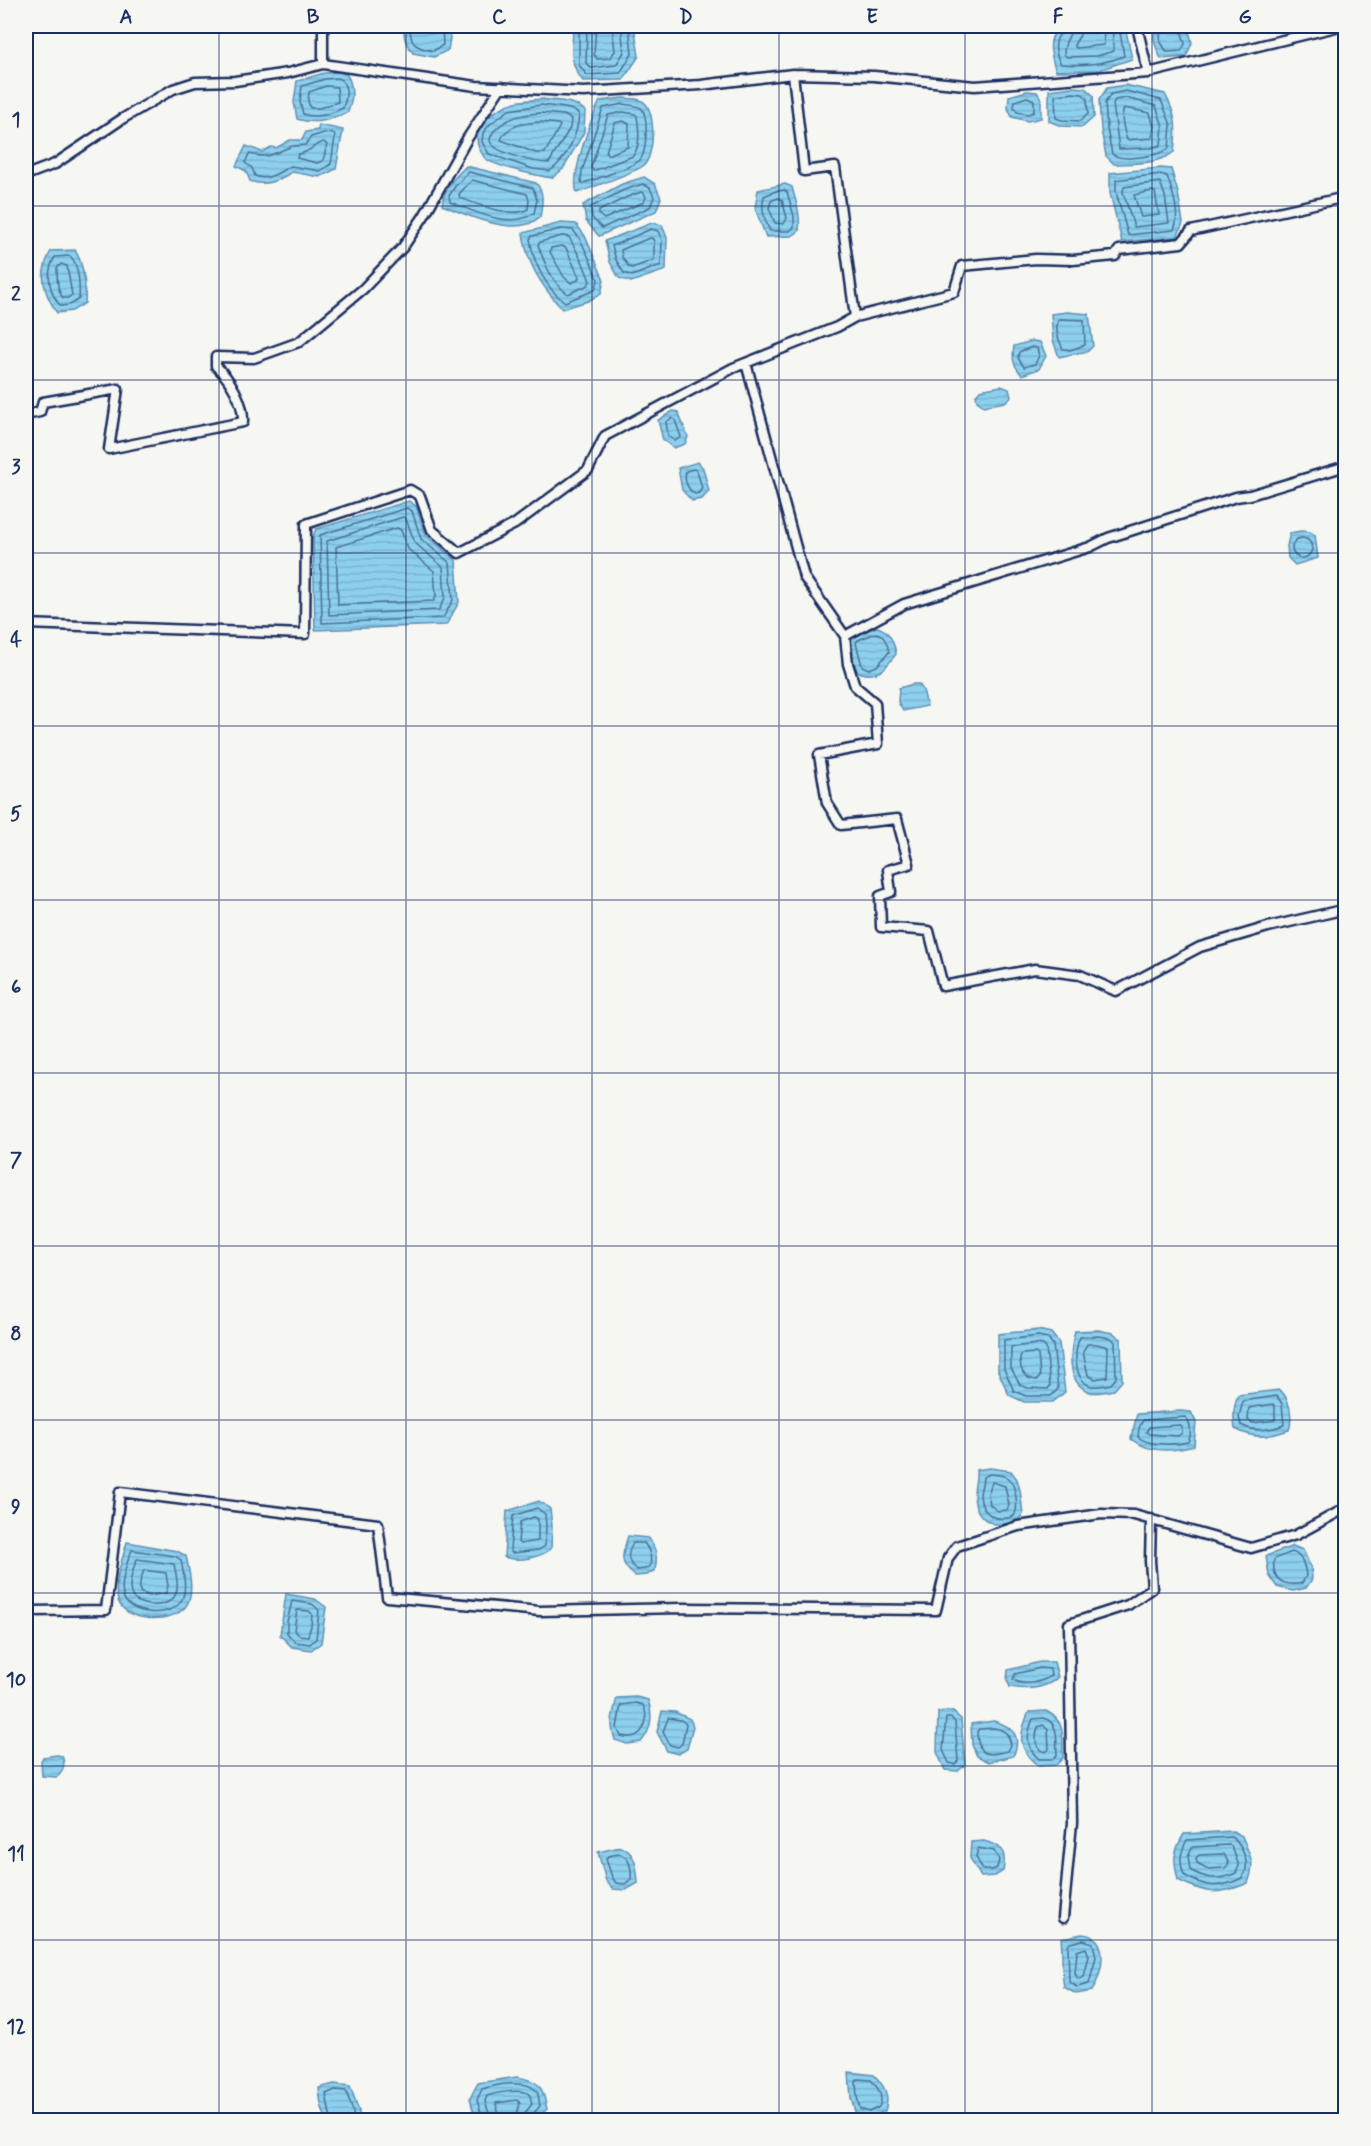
<svg xmlns="http://www.w3.org/2000/svg" width="1371" height="2146" font-family="Mynerve,sans-serif">
	<style>
		.water { fill: url(#water-rules); stroke: #5f90b4; stroke-width: 1.5 }
		.lines { fill: none; stroke-linecap: round; stroke-linejoin: round }
		.shore { stroke: #496f98; stroke-width: 1.5 }
		.street-casing { stroke: #1b2f5e; stroke-width: 13 }
		.street { stroke: #f6f6f2; stroke-width: 8 }
		.grid { fill: none; stroke: #1b2f5e; stroke-width: 1.5; stroke-opacity: 0.55 }
		.neatline { fill: none; stroke: #1b2f5e; stroke-width: 2 }
		.grid-label { font-size: 20px; text-anchor: middle; font-weight: bold; fill: #1b2f5e }
	</style>
	<defs>
		<pattern id="water-rules" width="6" height="5" patternUnits="userSpaceOnUse" patternTransform="scale(1.5)"><rect width="6" height="5" fill="#8dd0ee"/><path d="M0 2.5h6" fill="none" stroke="#79b3ce"/></pattern>
	</defs>
	<rect width="100%" height="100%" fill="#f6f6f2"/>
	<filter id="ink" filterUnits="userSpaceOnUse"><feTurbulence type="fractalNoise" baseFrequency=".0167" numOctaves="2"/><feDisplacementMap in="SourceGraphic" scale="12" xChannelSelector="R" yChannelSelector="G"/><feConvolveMatrix kernelMatrix="1 2 1 2 8 2 1 2 1" color-interpolation-filters="sRGB"/></filter>
	<g filter="url(#ink)">
		<path class="water" d="M406,26H448L450,38L448,50L434,57L413,53C407,45 401,36 406,26Z
			M573,26H634L639,56L623,80L583,81C567,60 573,50 573,26Z
			M1063,26H1125L1132,59L1099,70L1056,71C1050,54 1045,35 1063,26Z
			M1156,26H1184L1189,31L1192,43L1186,57L1161,59C1156,47 1151,38 1156,26Z
			M339,72L347,75C354,87 353,99 348,112C331,120 316,125 297,119L294,102L297,81L324,73Z
			M1125,85L1165,94C1177,116 1177,128 1174,152C1157,165 1135,163 1114,164L1106,156L1101,130L1099,100L1107,88Z
			M1073,87L1085,88L1093,95L1094,117L1083,127L1061,126L1049,121V90Z
			M1027,91L1037,92L1041,99V118L1028,121L1012,117L1008,108L1009,96Z
			M623,98C628,99 637,98 642,101C657,108 655,157 643,166C635,172 588,189 577,193C570,176 591,118 600,101Z
			M542,99C556,101 575,100 585,111L584,132L563,169L552,178C539,176 496,167 486,159C483,157 483,154 481,152C469,132 488,114 505,106C516,100 530,100 542,99Z
			M319,125L343,130L336,169L320,177L292,172C279,180 266,187 250,181L246,171L236,166L246,146L262,152L271,147L276,148L290,140H302L306,132L318,130Z
			M466,166L536,183C545,193 542,205 540,217C536,219 532,223 528,224C502,232 465,214 442,205C444,188 454,178 466,166Z
			M1160,168L1171,169L1178,193L1183,223L1177,237L1122,242L1110,193V173Z
			M644,177L655,184L661,198L656,211L599,236L586,221L583,205L622,184Z
			M785,184L792,187C796,202 801,215 799,231L792,236L766,237L755,208L758,190Z
			M561,223L576,224L585,236L604,280L601,294L588,301L562,309C541,285 527,264 523,233Z
			M652,223L662,225L667,238L666,270L631,282L619,278L610,262L605,241Z
			M75,250C84,265 86,285 85,303L72,311L57,313C43,292 38,274 51,251Z
			M1067,312L1089,314L1093,346L1088,351L1059,357L1053,340L1051,314Z
			M1032,341L1040,342L1046,356L1039,369L1022,375C1013,365 1012,359 1014,346Z
			M1001,386L1009,389L1011,397L1005,402L984,406L977,401L976,395L980,390Z
			M673,411L678,412L688,437L685,444L674,448L663,440L658,420Z
			M698,462L703,468L709,491L702,499L692,501L682,490L678,468Z
			M409,501L416,506L426,535L456,560L459,602L446,625L315,630L313,536L316,529Z
			M1301,531L1310,532L1315,535L1318,558L1295,565L1288,558L1287,546L1290,533Z
			M877,627C889,630 894,642 896,654C885,669 878,679 858,672C852,660 846,647 853,635Z
			M913,684H919L923,690L927,706L903,711L898,702L899,688Z
			M1038,1330L1051,1333L1059,1343L1065,1392L1053,1402H1024L1009,1395L998,1371V1334Z
			M1098,1330L1113,1333L1121,1339L1122,1381L1114,1390C1107,1391 1096,1394 1090,1392C1065,1383 1070,1351 1075,1331Z
			M1279,1390C1290,1396 1293,1419 1289,1430C1267,1437 1257,1440 1235,1429C1233,1417 1233,1407 1238,1395Z
			M1180,1411L1191,1412L1196,1422L1194,1446C1174,1451 1148,1453 1131,1439L1137,1414Z
			M990,1468L1011,1471L1017,1479L1020,1490L1023,1514C1018,1522 1013,1524 1003,1524C985,1526 974,1512 974,1494C974,1486 977,1479 976,1470Z
			M539,1501L550,1509L552,1526L551,1549C539,1558 519,1562 504,1557L507,1511Z
			M628,1536L648,1538C656,1548 658,1556 655,1570L647,1575L635,1576C618,1563 622,1555 628,1536Z
			M127,1542L177,1551L186,1556C189,1570 195,1593 186,1606C172,1625 120,1623 117,1596C114,1579 123,1558 127,1542Z
			M1293,1546L1303,1550L1311,1568L1312,1579L1306,1588L1293,1591L1277,1587L1269,1575L1266,1556Z
			M286,1594L315,1599L326,1607L321,1643L311,1650L292,1647L280,1635Z
			M1040,1662H1054L1058,1677C1045,1690 1027,1690 1010,1687L1007,1680L1008,1670Z
			M636,1697L648,1700C653,1714 652,1730 641,1742L627,1744L615,1740C609,1725 613,1713 617,1698Z
			M662,1711L675,1712L690,1719L693,1726L687,1749L678,1754L667,1751L657,1732Z
			M946,1711L953,1712L961,1719L965,1765L958,1771L945,1770L937,1752L938,1712Z
			M1046,1711C1067,1722 1062,1737 1063,1758L1056,1765L1038,1766C1018,1749 1018,1736 1029,1712Z
			M994,1721C1014,1727 1022,1737 1013,1756L989,1762L977,1756L972,1745L971,1724Z
			M57,1755L62,1756C66,1765 64,1771 57,1777L42,1776L41,1761L43,1757Z
			M1233,1831L1242,1836C1250,1857 1256,1861 1248,1883C1217,1896 1207,1894 1178,1880C1173,1858 1173,1853 1184,1834Z
			M984,1841C1002,1846 1007,1852 1003,1871L995,1876L981,1877L970,1858L971,1842Z
			M620,1847C636,1851 637,1868 638,1883L626,1890L613,1889L606,1881L598,1852Z
			M1082,1934C1111,1936 1103,1973 1092,1991L1076,1994L1064,1987C1061,1971 1063,1955 1061,1938Z
			M849,2072L874,2075C885,2086 890,2096 885,2111L870,2118L856,2115L851,2098Z
			M517,2077C541,2081 542,2086 547,2109L537,2119L532,2120H478L474,2114L470,2098L478,2083Z
			M334,2084L350,2086L359,2111V2120H327C321,2110 320,2099 319,2088Z"/>
		<g class="lines">
			<path class="shore" d="M410,26C410,45 415,47 433,51L443,45L442,26
				M579,26V65L587,75L620,73L632,54L629,26
				M587,26L586,63L591,68L616,65L624,52L621,26
				M596,26L594,54L597,59L610,58L615,51L612,26
				M1065,26C1063,32 1060,33 1057,39C1054,47 1057,57 1061,64C1082,66 1104,64 1124,56L1119,26
				M1072,26C1071,39 1064,37 1064,54L1067,57L1097,56L1114,51L1112,26
				M1081,26L1080,35L1074,45L1076,48L1104,45L1103,26
				M1161,26L1160,41L1167,52L1181,51L1185,44L1180,26
				M338,78C349,83 347,98 343,108C331,114 316,119 303,114L300,102L302,86L325,79Z
				M326,86L337,87L338,102L319,108H310L308,101L309,92Z
				M1126,91L1161,100L1171,125L1169,148C1160,156 1121,162 1112,154L1107,129L1105,103L1111,94Z
				M1073,93L1082,94L1087,98L1088,114L1080,121L1062,120L1056,118L1055,96Z
				M1027,97L1034,100V112L1028,114L1017,112L1014,107L1015,101Z
				M1126,98L1156,106L1163,126L1161,145L1151,148L1119,149L1113,104L1115,100Z
				M623,104C629,105 636,105 641,108C649,115 647,154 639,161C633,166 590,182 582,183L581,181L582,171L603,108Z
				M541,105C554,107 569,106 579,114C578,134 567,159 550,171L533,169L489,154L482,142L483,133L490,124L509,110Z
				M1124,108L1150,113L1154,127L1152,138L1127,140C1124,131 1120,116 1124,108Z
				M623,112L635,114L637,116C639,129 641,145 633,156L593,171L591,167L608,115Z
				M541,113L564,115L571,119L570,128L549,163C538,163 491,153 490,140C490,136 492,134 494,131C507,117 523,114 541,113Z
				M623,121L629,124L628,147L607,155L606,152L615,123Z
				M541,122L558,124L560,126L545,153H536L501,140C507,124 526,123 541,122Z
				M324,133L334,134L335,137L331,164L320,171L291,166C280,171 268,182 255,176L252,168L245,163L249,154C271,159 271,154 290,147C294,145 300,146 305,145L311,137Z
				M324,142L327,145L323,161L317,163L297,158L298,154C309,153 313,145 324,142Z
				M469,172L533,188L537,200L534,213C511,230 473,211 450,202L449,196L456,185Z
				M1160,174L1167,176C1172,191 1181,214 1174,230L1128,235L1116,192V180Z
				M472,180L527,194L529,200L528,209C512,219 477,204 460,198L459,194Z
				M1160,182L1165,196L1169,223L1134,227L1123,192L1124,187Z
				M643,184L650,188L654,197L650,207L602,228L592,218L591,207L624,190Z
				M776,191L784,190L787,192L794,216V227L790,231H770C764,219 761,209 764,196Z
				M1152,191L1155,192L1159,215L1141,217L1134,195Z
				M641,192L644,193L646,197L644,202L604,219L599,215V211L627,197Z
				M778,198L782,200L787,218L784,224L775,223L769,208L771,201Z
				M561,229L573,230L580,239L590,260L598,280L595,290L565,302C546,289 533,262 530,239L532,236Z
				M651,229L658,231L662,240L661,265L632,276L624,273L616,260L612,246Z
				M562,236L569,237L583,263L590,281L588,285L568,294C552,283 544,262 538,245L540,242Z
				M647,239L652,238L654,241V260L632,268L629,267L622,257L621,250Z
				M562,246L566,248L579,277L578,280L571,283L564,277L550,252L551,248Z
				M70,256C79,264 80,287 79,299L70,305L61,306C49,294 45,272 55,257Z
				M61,264L67,266L72,295L68,298H63C57,290 57,278 57,268Z
				M1060,319L1084,320L1085,345L1070,350L1063,349C1059,341 1053,327 1060,319Z
				M1032,347L1037,348L1039,356L1035,364L1024,367L1018,358L1019,352Z
				M672,418L675,420L681,437L675,441L668,436L666,422Z
				M694,469L697,471L702,488L699,493L695,494C688,490 683,480 686,471Z
				M407,508L412,511L421,539L450,563L453,600L443,618L322,623L320,535Z
				M403,517L406,519L415,543L443,567L445,598L439,610L329,615L327,541Z
				M397,528L401,530L408,549L434,571L436,596L434,601L338,605L336,547Z
				M1292 548a10 10 0 1 1 20 0a10 10 0 1 1-20 0Z
				M876,633C884,634 888,645 889,652L877,666L869,669L862,666L856,643L858,640Z
				M1038,1336L1048,1338L1053,1345L1058,1389L1051,1396H1026L1014,1391L1004,1369V1340Z
				M1098,1336L1111,1338L1115,1342L1116,1378L1111,1384C1105,1385 1097,1387 1091,1386C1073,1380 1074,1351 1080,1337Z
				M1037,1344L1043,1345L1046,1348L1050,1386L1048,1389L1028,1388L1020,1385L1011,1368V1347Z
				M1087,1344H1097L1108,1347L1107,1377L1095,1379L1088,1375L1083,1352Z
				M1035,1353L1038,1355L1040,1377L1037,1380C1023,1379 1020,1370 1020,1357L1022,1354Z
				M1277,1396L1282,1404L1284,1425C1269,1430 1255,1433 1241,1425L1239,1417L1243,1401Z
				M1273,1404L1275,1406V1420L1253,1423L1248,1420L1249,1408Z
				M1185,1417C1191,1422 1192,1435 1188,1442C1175,1445 1148,1446 1138,1437L1139,1428L1143,1420Z
				M1179,1425L1182,1427V1433L1178,1436L1149,1434L1146,1432L1149,1427Z
				M990,1474C996,1475 1004,1474 1009,1479C1016,1486 1019,1508 1014,1516C997,1523 982,1515 980,1496C980,1490 983,1483 983,1477Z
				M992,1482L1005,1486L1009,1505L1007,1510L998,1511L990,1505L988,1494Z
				M537,1508L545,1514L546,1526L545,1546L539,1550L512,1553L510,1550L513,1516Z
				M534,1517L538,1519V1541L520,1544L518,1542L520,1522Z
				M633,1543H644C650,1550 652,1557 650,1566L645,1569L637,1570C626,1562 627,1553 633,1543Z
				M132,1550L175,1556L181,1560C183,1572 188,1590 181,1601C172,1618 127,1616 123,1595C120,1583 127,1561 132,1550Z
				M1292,1552C1302,1555 1305,1566 1306,1576L1302,1583C1290,1586 1277,1584 1274,1570C1274,1569 1273,1562 1274,1560C1276,1557 1288,1554 1292,1552Z
				M137,1559L174,1564C176,1574 180,1589 174,1597C167,1608 138,1608 132,1596C127,1587 133,1568 137,1559Z
				M144,1570L166,1573L168,1586L166,1593L149,1596L140,1592V1582Z
				M292,1601L312,1604L319,1610L316,1639L310,1644L295,1642L287,1633V1622Z
				M297,1610L309,1611L312,1614L311,1626L308,1636L299,1635L294,1630Z
				M1040,1668L1050,1669L1051,1676C1040,1683 1024,1686 1013,1680L1015,1674Z
				M636,1703L643,1705C651,1722 642,1742 621,1736L617,1728L621,1705Z
				M668,1718L681,1720L686,1724L682,1744L678,1747L670,1745L663,1732Z
				M946,1718H951L955,1722L958,1761L955,1764L949,1763L943,1750Z
				M1044,1718C1060,1724 1056,1740 1057,1755L1053,1759H1039C1026,1748 1026,1735 1033,1719Z
				M1043,1725L1048,1730L1049,1749L1046,1752C1034,1750 1035,1737 1038,1727Z
				M994,1728C1005,1730 1009,1734 1011,1745L1008,1751C986,1756 978,1757 977,1732L979,1729Z
				M1231,1837C1240,1842 1248,1859 1246,1869C1246,1870 1243,1877 1242,1878C1220,1889 1205,1888 1184,1875C1179,1861 1180,1853 1187,1840Z
				M1229,1845L1232,1847L1239,1866L1236,1873C1219,1881 1205,1879 1190,1870L1188,1856L1192,1847Z
				M978,1848L994,1851L999,1860L997,1868L992,1870H983L976,1857Z
				M619,1854C630,1856 632,1870 631,1879L625,1884L616,1883L612,1877L606,1859L608,1856Z
				M1224,1854L1229,1864L1225,1868L1208,1869L1197,1863L1196,1858L1199,1855Z
				M1083,1940L1093,1943L1096,1957L1089,1984L1077,1987L1069,1982L1068,1945L1070,1943Z
				M1086,1948L1089,1956L1084,1977L1078,1979L1075,1973L1077,1951Z
				M858,2079L871,2080C879,2088 884,2097 879,2107L869,2112L860,2109L857,2097L856,2082Z
				M331,2120L326,2094L335,2090L346,2091L353,2111V2120
				M483,2120L477,2100L482,2089C494,2085 529,2078 537,2092C539,2096 539,2102 540,2106L532,2115L531,2120
				M491,2120L485,2101L487,2096C495,2093 522,2088 529,2094C531,2097 531,2101 532,2104L525,2113L524,2120
				M500,2120L496,2103L517,2100L520,2103L515,2120"/>
			<g class="street-casing">
				<path id="street" d="M323,26V64L476,86L584,92L701,85L793,74L874,76L975,86L1148,73L1340,26
					M1137,26L1148,73
					M26,175L55,164L122,119L173,89L195,82L235,81L288,73L323,64
					M855,317L954,292L962,266L1036,259L1073,260L1115,256L1119,250L1181,243L1191,231L1346,197
					M746,363L804,577L845,636L848,664L855,686L875,703L878,744L819,755L827,803L841,825L897,819L909,864L888,870L891,892L880,896L881,927L929,931L943,986L1035,969L1080,975L1116,991L1200,947L1268,927L1346,909
					M26,415L40,412L43,402L118,389L109,449L243,422C244,402 230,379 216,366V357L254,358L299,342L363,289L403,247L424,216L467,139L501,87
					M26,624L305,634L306,524L410,490L420,496L432,530L459,553L515,524L588,470L605,436L733,368L837,327L855,317L835,167L804,171L793,74
					M845,636L904,604L1090,547L1108,538L1236,497L1250,495L1346,466
					M26,1606L32,1611L106,1610L120,1492L378,1524L387,1597L540,1611L682,1608L936,1610L948,1558L957,1546L1018,1526L1101,1514L1134,1515L1251,1548L1296,1535L1346,1508
					M1063,1918L1072,1823L1069,1624L1128,1605L1152,1588L1150,1561L1151,1519"/>
			</g>
			<use href="#street" class="street"/>
		</g>
	</g>
	<path class="grid" d="M219,26V2120M406,26V2120M592,26V2120M779,26V2120M965,26V2120M1152,26V2120M26,206H1346M26,380H1346M26,553H1346M26,726H1346M26,900H1346M26,1073H1346M26,1246H1346M26,1420H1346M26,1593H1346M26,1766H1346M26,1940H1346"/>
	<rect width="1371" height="2146" fill="none" stroke="#f6f6f2" stroke-width="66"/>
	<rect x="33" y="33" width="1305" height="2080" class="neatline"/>
	<g class="grid-label">
		<text x="126" y="23">A</text>
		<text x="313" y="23">B</text>
		<text x="499" y="23">C</text>
		<text x="686" y="23">D</text>
		<text x="872" y="23">E</text>
		<text x="1058" y="23">F</text>
		<text x="1245" y="23">G</text>
		<text x="16" y="126">1</text>
		<text x="16" y="300">2</text>
		<text x="16" y="473">3</text>
		<text x="16" y="646">4</text>
		<text x="16" y="820">5</text>
		<text x="16" y="993">6</text>
		<text x="16" y="1166">7</text>
		<text x="16" y="1340">8</text>
		<text x="16" y="1513">9</text>
		<text x="16" y="1686">10</text>
		<text x="16" y="1860">11</text>
		<text x="16" y="2033">12</text>
	</g>
</svg>
